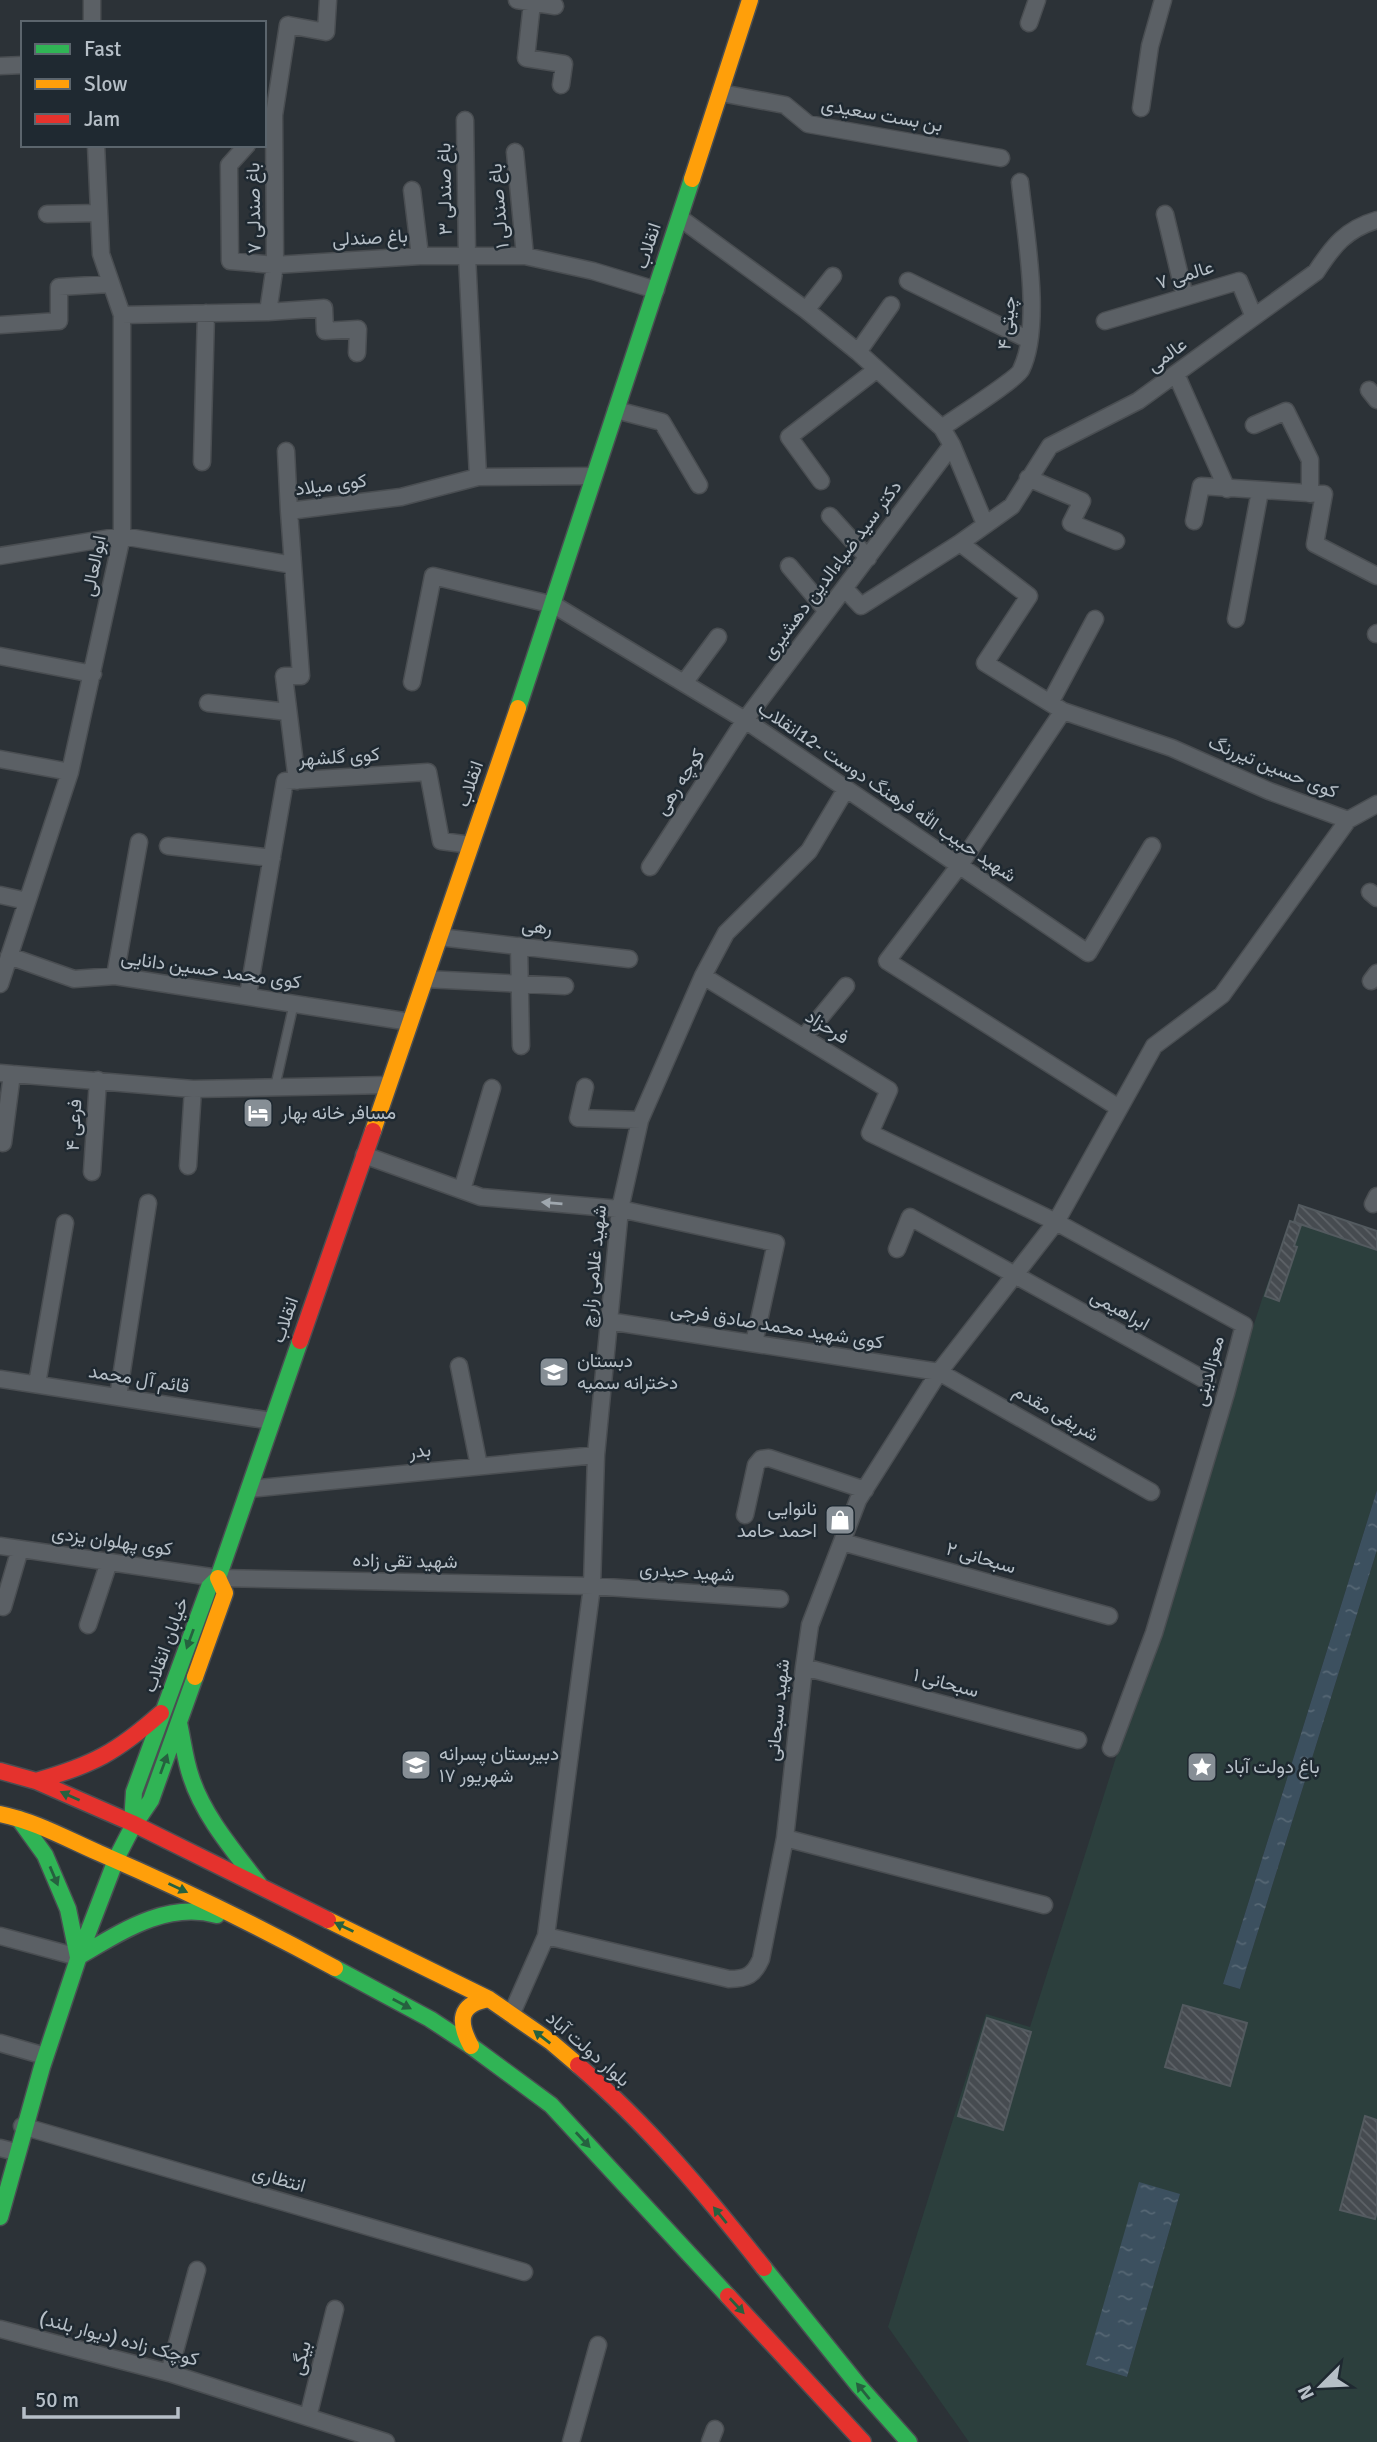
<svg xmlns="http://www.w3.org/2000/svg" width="1377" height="2442" font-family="Signika,Vazirmatn,sans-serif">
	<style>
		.garden { fill: #2c3f3d; fill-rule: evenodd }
		.water { fill: url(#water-ripples) }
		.building { fill: url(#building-back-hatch); stroke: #535a5f; stroke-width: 2 }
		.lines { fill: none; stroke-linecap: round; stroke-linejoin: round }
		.lane-casing { stroke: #4a4e52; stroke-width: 11 }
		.street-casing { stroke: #4a4e52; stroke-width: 19 }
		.fast-casing { stroke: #4a4e52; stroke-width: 19 }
		.slow-casing { stroke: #4a4e52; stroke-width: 19 }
		.jam-casing { stroke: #4a4e52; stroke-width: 19 }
		.lane { stroke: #5b6065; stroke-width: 8 }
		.street { stroke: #5b6065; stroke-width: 16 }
		.fast { stroke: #30b455; stroke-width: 16 }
		.slow { stroke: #ff9f0a; stroke-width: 16 }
		.jam { stroke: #e5322d; stroke-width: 16 }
		.oneway { fill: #9fa7ae }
		.oneway2 { fill: #26613f }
		.labels { text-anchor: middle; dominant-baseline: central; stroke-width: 5; stroke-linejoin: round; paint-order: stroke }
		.street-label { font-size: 19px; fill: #b6bfc7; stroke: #1f2931 }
		.poi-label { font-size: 19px; fill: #b6bfc7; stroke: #1f2931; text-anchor: start }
	</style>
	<defs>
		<pattern id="water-ripples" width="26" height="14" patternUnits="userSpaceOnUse" patternTransform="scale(1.75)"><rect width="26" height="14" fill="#3c505f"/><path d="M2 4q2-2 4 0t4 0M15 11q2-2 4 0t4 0" fill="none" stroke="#566774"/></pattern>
		<pattern id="building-back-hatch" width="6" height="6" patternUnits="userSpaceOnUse" patternTransform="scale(1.75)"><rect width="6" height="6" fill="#464b50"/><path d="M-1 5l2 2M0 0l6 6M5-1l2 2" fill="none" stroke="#5e6368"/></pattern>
	</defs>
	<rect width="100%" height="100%" fill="#2c3237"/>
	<path class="garden" d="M1299,1205L1377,1231L1300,1205L1294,1222L1290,1221L1265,1296L1278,1301L1301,1225L1377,1250V1490L1223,1984L1240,1989L1377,1550V2120L1366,2116L1341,2210L1374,2219L1377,2211V2442H969L888,2327L986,2014L1030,2027L1263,1296L1290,1220L1294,1221ZM988,2018L1031,2032L1003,2129ZM1180,2194L1127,2377L1086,2365Z"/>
	<path class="water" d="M1377,1490V1550L1240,1989L1223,1984Z
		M1139,2182L1180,2194L1127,2377L1086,2365Z"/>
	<path class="building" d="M1299,1205L1377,1231V1250L1294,1222Z
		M1290,1221L1301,1225L1294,1246L1297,1247L1279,1301L1265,1296Z
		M1183,2005L1247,2023L1230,2086L1165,2067Z
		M987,2018L1031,2032L1003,2130L958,2116Z
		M1365,2116L1377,2120V2211L1375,2219L1340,2210Z"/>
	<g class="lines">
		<g class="lane-casing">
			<path id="lane" d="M275,1087L294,1003"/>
		</g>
		<g class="street-casing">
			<path id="street" d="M92,0V23
				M517,0L555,6
				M532,3L526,58L564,64L561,85
				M1029,23L1037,0
				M0,66L23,65
				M721,93L785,105L808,124L1001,158
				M1141,108L1150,46L1163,0
				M465,120L467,256L478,477
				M247,145L229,165L230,261L275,265L274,115L288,25L326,32L328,0
				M515,152L525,256
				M412,190L420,256
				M47,214L99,213
				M1165,214L1185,297
				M680,218L806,310L858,352L942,428L952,445L985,524
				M908,281L1029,340
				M806,310L833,276
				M268,312L324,308L325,331L358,329L357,353
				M122,315L268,312L275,265L420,256H525L593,271L656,290
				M1105,321L1239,281L1254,317
				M0,325L59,321V287L110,284
				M858,352L891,305
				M1176,374L1227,489
				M1369,390L1377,400
				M616,410L662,422L699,485
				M1254,425L1286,411L1310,460V494
				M942,428C954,419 1017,379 1021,370C1043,326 1025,231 1020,182
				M286,451L289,511
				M202,462L206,313
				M1028,478L1082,501L1071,523L1116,541
				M821,481L789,437L876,370
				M830,516L868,558
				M1194,521L1201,486L1324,494L1315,544L1377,576
				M0,556L122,536L293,565L289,511L401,497L478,477L594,476
				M293,565L301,676H284L297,781
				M789,566L827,611
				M845,589L861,606L960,543
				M1236,619L1260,491
				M1376,634L1377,633
				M0,656L93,674
				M412,682L433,576L554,605L745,720L1088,953L1152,846
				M684,683L718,637
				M208,703L288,712
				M1050,703L1095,619
				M1063,711L959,866L887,961L1119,1108
				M0,759L70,772
				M1348,820L1377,804
				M168,846L272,858
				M650,867L745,720L952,445
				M1370,892L1377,898
				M0,895L27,901
				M439,937L629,959
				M519,946L521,1046
				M9,956L74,979L115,976L410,1022
				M115,976L139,842
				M703,976L889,1090L870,1133L1056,1222L1244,1325L1226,1393L1154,1633L1111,1748
				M425,979L565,986
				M1371,981L1377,973
				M0,984L70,772L122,536V315L101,254L96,145
				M248,995L285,781L428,772L441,841L471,845
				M804,1037L846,986
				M0,1073L193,1089L388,1085
				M585,1087L578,1118L640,1120
				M3,1143L12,1074
				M364,1155L481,1197L620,1209L776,1243L754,1343
				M188,1166L193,1089
				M92,1172L98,1080
				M462,1190L492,1088
				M1373,1204L1377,1196
				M897,1249L910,1217L1207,1381
				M608,1321L939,1372L1151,1492
				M459,1366L479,1466
				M0,1379L272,1421
				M37,1384L65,1223
				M118,1397L148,1203
				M249,1489L596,1455
				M745,1515L756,1465L761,1459L769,1458L865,1490
				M842,1542L1109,1616
				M0,1546L218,1578L592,1586L780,1599
				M3,1607L20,1549
				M88,1625L109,1562
				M804,1667L1078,1740
				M785,1838L1044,1905
				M0,1936L78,1957
				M546,1936L592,1586L596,1455L620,1209L640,1120L703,976L726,933L809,851L846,789
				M512,2013L546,1936L729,1979C747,1979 754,1975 761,1959L785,1838L804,1667L810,1625L858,1500L939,1372L1056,1222L1154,1046L1222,995L1348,820L1269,791L1172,748L1063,711L985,663L1029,596L960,543L1012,506L1050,446L1138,401L1316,272C1333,246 1346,229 1377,220
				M0,2043L45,2056
				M22,2126L524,2272
				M0,2148L16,2152
				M0,2329L169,2373L386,2442
				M169,2373L197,2270
				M308,2417L335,2309
				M571,2442L598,2345
				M710,2442L715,2429"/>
		</g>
		<g class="fast-casing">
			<path id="fast" d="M518,708L692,179
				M179,1723C183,1741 185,1760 191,1777C204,1817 234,1851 259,1884
				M19,1819L45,1855L68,1909L78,1957C121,1932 166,1901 217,1915
				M132,1823L134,1792L209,1587L218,1578L300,1341
				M335,1968L430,2019L471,2046L551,2105L728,2296
				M0,2217L42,2067L79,1956L117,1857L132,1828L151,1800L195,1677
				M764,2268L859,2386L909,2442"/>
		</g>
		<g class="slow-casing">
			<path id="slow" d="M692,179L750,0
				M373,1131L518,708
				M195,1677L225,1593L218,1578
				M0,1814C35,1821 67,1839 99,1853C180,1888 258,1926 335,1968
				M328,1920L489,1999L551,2042L578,2065
				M471,2046C458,2022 458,2004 489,1999"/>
		</g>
		<g class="jam-casing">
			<path id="jam" d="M300,1341L373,1131
				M0,1771L36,1781L132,1823L328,1920
				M36,1781C93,1765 117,1752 161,1713
				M578,2065C648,2125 707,2196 764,2268
				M728,2296L863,2442"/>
		</g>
		<use href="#lane" class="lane"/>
		<use href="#street" class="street"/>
		<use href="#fast" class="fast"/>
		<use href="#slow" class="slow"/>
		<use href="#jam" class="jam"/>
	</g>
	<defs><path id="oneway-solid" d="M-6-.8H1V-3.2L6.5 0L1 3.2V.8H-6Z" transform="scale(1.75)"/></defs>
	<use class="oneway" href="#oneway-solid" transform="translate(552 1203) rotate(-175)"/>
	<g class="oneway2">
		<use href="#oneway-solid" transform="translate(190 1639) rotate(110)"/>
		<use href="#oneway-solid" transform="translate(164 1764) rotate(-70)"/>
		<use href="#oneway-solid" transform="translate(70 1796) rotate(-156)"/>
		<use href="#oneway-solid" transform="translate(54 1876) rotate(67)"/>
		<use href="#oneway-solid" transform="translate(178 1888) rotate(25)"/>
		<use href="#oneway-solid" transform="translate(344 1927) rotate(-154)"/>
		<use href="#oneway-solid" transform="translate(402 2004) rotate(28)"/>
		<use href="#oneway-solid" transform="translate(542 2037) rotate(-142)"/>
		<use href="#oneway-solid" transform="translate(583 2140) rotate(47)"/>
		<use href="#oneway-solid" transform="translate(720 2215) rotate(-129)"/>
		<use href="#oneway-solid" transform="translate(737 2306) rotate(47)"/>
		<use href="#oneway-solid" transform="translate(863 2391) rotate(-129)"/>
	</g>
	<defs>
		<g id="hotel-square" transform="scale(1.575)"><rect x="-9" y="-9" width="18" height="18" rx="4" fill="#868e95" stroke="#1f2931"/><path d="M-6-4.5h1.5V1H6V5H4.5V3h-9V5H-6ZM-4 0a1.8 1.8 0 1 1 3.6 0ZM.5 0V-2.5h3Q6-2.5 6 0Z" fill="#fff"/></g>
		<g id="school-square" transform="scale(1.575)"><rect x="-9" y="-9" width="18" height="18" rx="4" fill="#868e95" stroke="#1f2931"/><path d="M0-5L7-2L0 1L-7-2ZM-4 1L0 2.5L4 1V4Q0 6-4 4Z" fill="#fff"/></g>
		<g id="shop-square" transform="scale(1.575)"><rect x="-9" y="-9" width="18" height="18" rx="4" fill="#868e95" stroke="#1f2931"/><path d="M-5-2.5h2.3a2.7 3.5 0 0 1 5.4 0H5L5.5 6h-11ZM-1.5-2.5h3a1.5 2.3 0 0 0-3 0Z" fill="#fff"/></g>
		<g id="sight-square" transform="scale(1.575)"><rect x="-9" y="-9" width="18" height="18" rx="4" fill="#868e95" stroke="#1f2931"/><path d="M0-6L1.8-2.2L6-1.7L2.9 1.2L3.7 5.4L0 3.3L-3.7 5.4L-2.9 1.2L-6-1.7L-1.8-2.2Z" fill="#fff"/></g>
	</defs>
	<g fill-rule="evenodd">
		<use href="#hotel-square" x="258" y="1113"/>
		<use href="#school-square" x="554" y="1372"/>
		<use href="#shop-square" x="840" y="1520"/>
		<use href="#school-square" x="416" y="1765"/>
		<use href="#sight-square" x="1202" y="1767"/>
	</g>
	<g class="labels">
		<g class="street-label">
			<text transform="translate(882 115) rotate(10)">بن بست سعیدی</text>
			<text transform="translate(445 189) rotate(-91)">باغ صندلی ۳</text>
			<text transform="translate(499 206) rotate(-95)">باغ صندلی ۱</text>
			<text transform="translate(254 208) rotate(-91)">باغ صندلی ۷</text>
			<text transform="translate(370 238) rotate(-3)">باغ صندلی</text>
			<text transform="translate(648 246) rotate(-72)">انقلاب</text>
			<text transform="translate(1185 275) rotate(-17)">عالمی ۷</text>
			<text transform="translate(1007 323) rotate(-84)">چیتی ۴</text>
			<text transform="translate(1167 355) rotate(-36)">عالمی</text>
			<text transform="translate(331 485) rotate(-7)">کوی میلاد</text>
			<text transform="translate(94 566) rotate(-79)">ابوالعالی</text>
			<text transform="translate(832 570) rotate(-53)">دکتر سید ضیاءالدین دهشیری</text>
			<text transform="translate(339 757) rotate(-4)">کوی گلشهر</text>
			<text transform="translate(1273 767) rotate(22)">کوی حسین تیررنگ</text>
			<text transform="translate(680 782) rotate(-57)">کوچه رهی</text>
			<text transform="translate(470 784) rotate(-71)">انقلاب</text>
			<text transform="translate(887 792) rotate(34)">شهید حبیب الله فرهنگ دوست -12انقلاب</text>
			<text transform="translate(537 927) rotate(7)">رهی</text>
			<text transform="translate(211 970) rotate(8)">کوی محمد حسین دانایی</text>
			<text transform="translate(827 1027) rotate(32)">فرحزاد</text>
			<text transform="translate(74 1125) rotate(-87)">فرعی ۴</text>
			<text transform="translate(594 1266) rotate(-84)">شهید غلامی زارچ</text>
			<text transform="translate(1120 1310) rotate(29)">ابراهیمی</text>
			<text transform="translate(285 1320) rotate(-71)">انقلاب</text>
			<text transform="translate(777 1326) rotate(9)">کوی شهید محمد صادق فرجی</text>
			<text transform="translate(1209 1371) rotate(-75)">معزالدینی</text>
			<text transform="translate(139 1379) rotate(9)">قائم آل محمد</text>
			<text transform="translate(1056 1413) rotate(30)">شریفی مقدم</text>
			<text transform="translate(420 1451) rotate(-6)">بدر</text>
			<text transform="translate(112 1541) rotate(8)">کوی پهلوان یزدی</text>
			<text transform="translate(981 1558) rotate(16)">سبحانی ۲</text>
			<text transform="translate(405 1561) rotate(1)">شهید تقی زاده</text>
			<text transform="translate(687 1572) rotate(4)">شهید حیدری</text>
			<text transform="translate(166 1645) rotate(-70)">خیابان انقلاب</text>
			<text transform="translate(946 1683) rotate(15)">سبحانی ۱</text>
			<text transform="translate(778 1710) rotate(-84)">شهید سبحانی</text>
			<text transform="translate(588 2049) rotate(41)">بلوار دولت آباد</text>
			<text transform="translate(279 2179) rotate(16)">انتظاری</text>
			<text transform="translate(119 2339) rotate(15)">کوچک زاده (دیوار بلند)</text>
			<text transform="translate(301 2358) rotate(-76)">بیگی</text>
		</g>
		<g class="poi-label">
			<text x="281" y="1113">مسافر خانه بهار</text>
			<text x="577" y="1361">دبستان<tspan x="577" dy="22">دخترانه سمیه</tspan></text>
			<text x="817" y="1509" text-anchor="end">نانوایی<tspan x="817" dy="22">احمد حامد</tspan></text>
			<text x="439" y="1754">دبیرستان پسرانه<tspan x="439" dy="22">۱۷ شهریور</tspan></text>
			<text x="1225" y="1767">باغ دولت آباد</text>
		</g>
	</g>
	<rect x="21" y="21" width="245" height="126" fill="#1f2931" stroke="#5b656d" stroke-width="2"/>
	<rect x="35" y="44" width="35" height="10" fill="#30b455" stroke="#5b656d" stroke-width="2"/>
	<text x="84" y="56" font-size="21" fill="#b6bfc7">Fast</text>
	<rect x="35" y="79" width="35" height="10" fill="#ff9f0a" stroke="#5b656d" stroke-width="2"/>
	<text x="84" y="91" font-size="21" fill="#b6bfc7">Slow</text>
	<rect x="35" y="114" width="35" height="10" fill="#e5322d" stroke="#5b656d" stroke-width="2"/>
	<text x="84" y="126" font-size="21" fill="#b6bfc7">Jam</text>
	<g transform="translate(1321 2386) rotate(246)" stroke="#1f2931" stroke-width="5" paint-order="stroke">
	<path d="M0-5L12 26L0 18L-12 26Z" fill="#b6bfc7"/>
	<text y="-10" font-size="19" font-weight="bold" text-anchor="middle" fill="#b6bfc7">N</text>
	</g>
	<path d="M24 2407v10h154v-10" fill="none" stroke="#b6bfc7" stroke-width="3.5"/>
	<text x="35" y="2407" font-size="21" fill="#b6bfc7" stroke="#1f2931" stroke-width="5" paint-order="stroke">50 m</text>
</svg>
